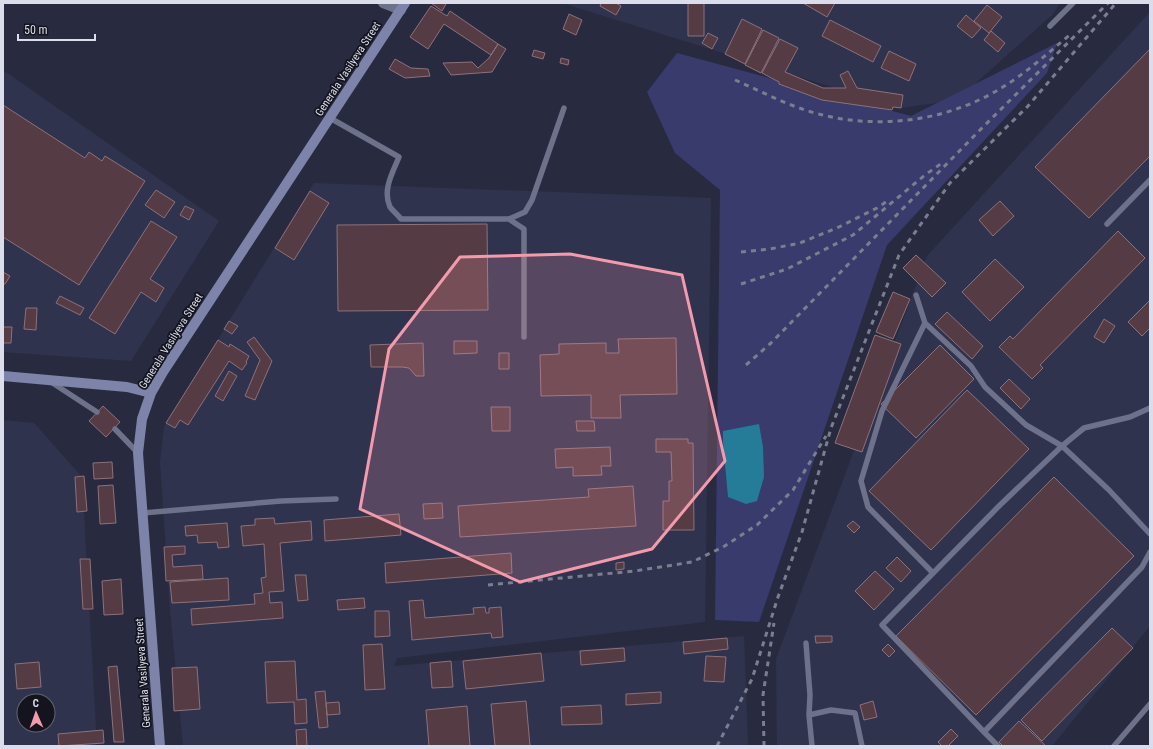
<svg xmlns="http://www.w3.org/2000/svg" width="1153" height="749" font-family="'Roboto Condensed',sans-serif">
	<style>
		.built { fill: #30334e; fill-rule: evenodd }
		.green { fill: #383b6b }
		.water { fill: #247c98 }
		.building { fill: #553b44; stroke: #8d717b }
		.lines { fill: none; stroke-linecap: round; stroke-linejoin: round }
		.service { stroke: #6d7189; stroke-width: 5.5 }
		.minor { stroke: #6d7189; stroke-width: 10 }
		.secondary { stroke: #7e83a9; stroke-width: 10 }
		.rail { stroke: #7b7e8f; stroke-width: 3; stroke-dasharray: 5 5; stroke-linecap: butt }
		.marked { fill: #f39aac; fill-opacity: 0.2; stroke: #f39aac; stroke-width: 3; stroke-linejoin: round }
		.labels { text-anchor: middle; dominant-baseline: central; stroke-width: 3.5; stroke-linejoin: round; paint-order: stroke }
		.street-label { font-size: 11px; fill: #dbddeb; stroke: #13141e }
	</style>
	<rect width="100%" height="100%" fill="#282b40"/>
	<path class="built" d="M562,3H1060L1053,14L957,100L900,108Z
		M1150,12V626L1052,746H777L776,659L927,256Z
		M3,70L219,221L131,361L3,352Z
		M314,183L711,198L705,622L397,658L394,666L744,636L748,746H183L170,609L160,462L164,427Z
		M3,420L34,423L82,477L97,746H3ZM24,701H48V725H24Z"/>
	<path class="green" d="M1057,43L1047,73L887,245L759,622L715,620L720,190L675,153L647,92L677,53L911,116Z"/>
	<path class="water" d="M759,424L763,447L764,477L757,501L746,504L728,497L723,442V431Z"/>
	<path class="building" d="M431,3H445L446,4L442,11Z
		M601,3H616L621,6L616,15L600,6Z
		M688,3H704V36H688Z
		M803,3H835L827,17Z
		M987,5L1002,17L989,33L974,21Z
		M431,6L447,16L450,11L498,44L491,55L444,24L428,49L410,37Z
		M569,14L582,20L576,35L563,29Z
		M966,15L981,28L972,38L957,26Z
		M742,19L762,29L745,64L725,54Z
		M830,20L881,46L873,62L822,36Z
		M763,30L779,38L761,73L745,65Z
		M991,31L1005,43L998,52L984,40Z
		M708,33L718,38L712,49L702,43Z
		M780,39L798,48L785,72L823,88H846L840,75L848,71L857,88L903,95L901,108L893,107L892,110L822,100L779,84V82L762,73Z
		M498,44L506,49L492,72L451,75L443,63L472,62L478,68L489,58Z
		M1150,49V156L1089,218L1035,167Z
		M534,50L545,53L543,59L532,56Z
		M889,51L916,64L909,81L881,68Z
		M561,58L569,60L568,65L560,63Z
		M395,59L411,68L428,69L430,76L405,78L389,69Z
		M3,105L85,158L89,152L102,161L105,156L145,181L79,285L3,237Z
		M156,190L175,202L164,218L145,205Z
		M310,191L329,203L294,260L275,248Z
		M1000,201L1014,216L993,236L979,220Z
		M185,206L194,210L189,220L180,215Z
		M151,221L177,237L150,279L164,288L156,302L141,292L115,334L89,318Z
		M487,224L488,310L338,311L337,225Z
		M1118,231L1145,258L1040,365L1043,368L1032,379L999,347L1010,336L1013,339Z
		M916,255L946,283L932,297L903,268Z
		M995,259L1024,287L990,321L962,292Z
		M3,272L10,276L5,284H3Z
		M893,292L910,299L893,339L876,332Z
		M60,296L84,308L80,315L56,303Z
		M1150,300V328L1142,336L1128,322Z
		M26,308H37L36,330L24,329Z
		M947,312L983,346L972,359L935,324Z
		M1104,319L1115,326L1104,343L1094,337Z
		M229,321L238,326L232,334L224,329Z
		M3,327H12L11,343H3Z
		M875,335L901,344L862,452L835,443Z
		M254,337L272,361L255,400L245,396L260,360L247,342Z
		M676,338L677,394L620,395L621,418H591V395L541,396L540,355L559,354V344L606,343V353H619L618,339Z
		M218,340L229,347L230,344L249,356L246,362L247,363L242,370L229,361L188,425L180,420L175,428L166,423Z
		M454,341H477V353L454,354Z
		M423,343L424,376H416L409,368L402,367H371L370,345Z
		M940,345L974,379L916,438L881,404Z
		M499,353H509V369H499Z
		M229,371L237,376L223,401L215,396Z
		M1009,379L1030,399L1021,409L1000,388Z
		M967,390L1029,449L931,550L869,491Z
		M103,406L120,422L106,437L89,421Z
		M491,407H510V431H492Z
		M576,421H594L595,431H577Z
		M656,439H688V443H693L694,530H663V501H669V481H672L671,452H656Z
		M610,447L611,466H601L602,475L573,476V467L556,468L555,449Z
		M112,462L113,478L94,479L93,463Z
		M84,476L87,511L77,512L75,477Z
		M1054,477L1134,556L976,715L896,636Z
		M113,485L116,523L100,524L98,486Z
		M633,486L636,526L460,537L458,506L589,497L588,489Z
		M442,503L443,518L424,519L423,504Z
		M399,514L401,535L325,541L324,520Z
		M274,518L275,524L311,521L312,540L280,543L284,591L269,592L270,603L282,602L283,618L192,625L191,609L255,604L254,594L263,593L261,578L266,577L264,544L243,546L241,526L255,525V519Z
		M853,521L860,527L854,533L847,526Z
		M227,523L229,547L218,548L217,542L198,543L197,535L186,536L185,526Z
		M185,546V554L172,555L173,567L202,565L203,579L166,581L164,547Z
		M511,553L512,573L386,583L385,563Z
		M897,557L911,571L901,582L886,568Z
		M80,559H90L93,609H83Z
		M624,562V569L616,570V563Z
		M875,571L894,589L874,610L855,591Z
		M295,575H306L308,600L298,601Z
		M228,578L229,600L172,603L170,582Z
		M121,579L123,614L104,615L102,581Z
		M364,598L365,608L338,610L337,600Z
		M423,600L425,618L474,614L473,608L485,607L486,613H489V608L501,607L503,637L492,638L491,633L412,640L409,601Z
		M375,611H389L390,636L375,637Z
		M1112,628L1133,648L1042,741L1021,720Z
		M815,636H832V642L816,643Z
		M727,638L728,649L684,654L683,642Z
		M382,644L385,689L365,690L363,645Z
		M888,644L895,651L889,657L882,650Z
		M624,648L625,661L581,665L580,651Z
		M541,653L544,681L466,689L463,661Z
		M706,656L726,657L724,682L704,681Z
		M295,661L297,700L306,699L307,723L295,724L294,702L267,703L265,662Z
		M451,661L453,687L432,688L430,663Z
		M39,662L41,687L17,689L15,664Z
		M117,666L124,742H114L108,667Z
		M197,667L200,709L174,711L172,668Z
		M325,691L328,727L319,728L315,692Z
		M661,692V703L626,705V694Z
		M526,701L530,746H495L491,704Z
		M873,701L877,717L864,720L860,705Z
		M339,702L340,714L327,715L326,703Z
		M601,705L602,724L562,725L561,707Z
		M467,706L470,746H429L426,710Z
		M1019,721L1046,746H1003L999,742Z
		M306,729L307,746H297L296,730Z
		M951,729L958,736L948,746H942L938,742Z
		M103,730L104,743L59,746L58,734Z"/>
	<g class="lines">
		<path class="service" d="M1050,26L1073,3
			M330,118L399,157C393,172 382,190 390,207C393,211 398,215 401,219H509L525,212L532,200L564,108
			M509,219L524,229V337
			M1107,224L1150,180
			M916,295L925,323L971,366L985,387L1026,425L1062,446L1109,490L1150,534
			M925,323L882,411L861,481L868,507L933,573
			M51,382L97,412
			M115,429L138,453
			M143,513L281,501L336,499
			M806,643L810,695L809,715
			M984,732L882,625L1000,505L1062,446L1084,428L1130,417L1150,408
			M812,746L809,715L831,710L855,713L862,746
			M998,746L984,732L1142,567L1150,552
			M1114,746L1150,704"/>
		<path class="minor" d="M383,3L401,10"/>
		<path class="secondary" d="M3,376L127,387L151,393
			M160,746L138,453L142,419L151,393L163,372L405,3"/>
		<path class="rail" d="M735,80C758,90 781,102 805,110C872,132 950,123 1009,83C1031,69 1050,51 1071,34
			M741,252L770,249L800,243L839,227L877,208L886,202
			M741,284L787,269L853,235L925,175L942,163
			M746,365L771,343L980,130L1108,3
			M488,585L635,571L692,562L723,547L757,525L793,490L826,436
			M717,746L752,679L778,597L802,532L831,428L899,255L950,183L1028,106L1116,3
			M764,746L763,695L774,623"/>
	</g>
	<path class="marked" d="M570,254L682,275L725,461L652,549L520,582L360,509L389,349L460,257Z"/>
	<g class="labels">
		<g class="street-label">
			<text transform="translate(348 69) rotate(-57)">Generala Vasilyeva Street</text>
			<text transform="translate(171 341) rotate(-58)">Generala Vasilyeva Street</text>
			<text transform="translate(143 673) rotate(-94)">Generala Vasilyeva Street</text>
		</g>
	</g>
	<rect width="1153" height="749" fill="none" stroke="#dbddeb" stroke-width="8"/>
	<g transform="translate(36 713) rotate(358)"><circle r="19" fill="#13141e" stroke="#636470"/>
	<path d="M0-3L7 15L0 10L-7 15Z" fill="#f39aac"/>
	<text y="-6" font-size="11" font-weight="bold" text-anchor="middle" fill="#dbddeb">С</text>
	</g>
	<path d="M18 34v6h77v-6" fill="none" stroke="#dbddeb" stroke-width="2"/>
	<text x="24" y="34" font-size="12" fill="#dbddeb" stroke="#13141e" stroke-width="3" paint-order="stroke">50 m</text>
</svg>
